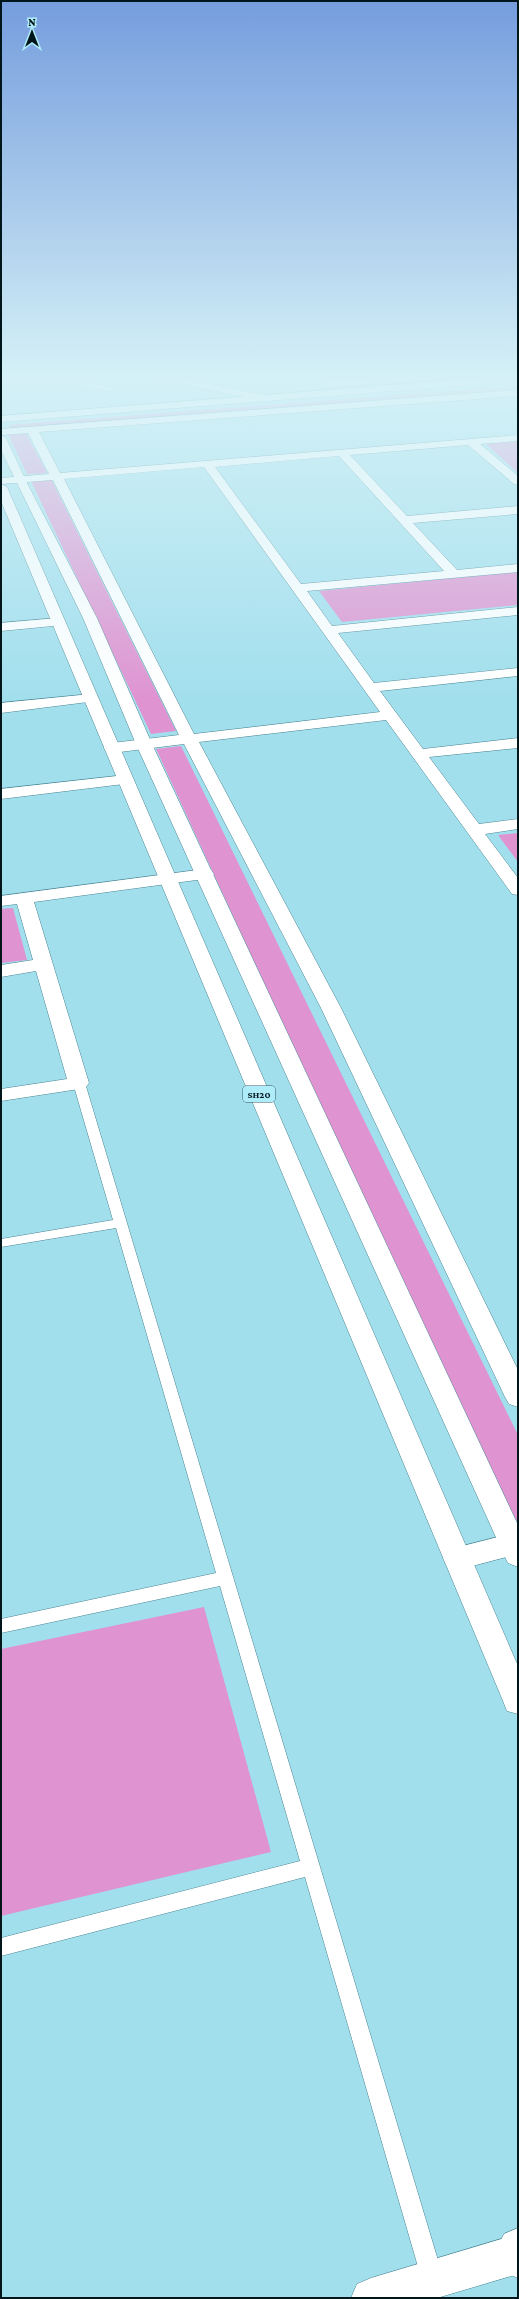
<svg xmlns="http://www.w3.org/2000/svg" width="519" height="2299" font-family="'Crimson Pro',serif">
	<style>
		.green { fill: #df94d1 }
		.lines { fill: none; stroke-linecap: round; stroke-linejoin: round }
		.service-casing { stroke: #4b8592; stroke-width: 1 }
		.minor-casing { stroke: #4b8592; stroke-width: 1 }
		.tertiary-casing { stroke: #4b8592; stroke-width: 1 }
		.secondary-casing { stroke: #4b8592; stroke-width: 1 }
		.primary-casing { stroke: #4b8592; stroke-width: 1 }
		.service { fill: #fff; fill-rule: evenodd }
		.minor { fill: #fff; fill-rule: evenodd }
		.tertiary { fill: #fff; fill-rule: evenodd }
		.secondary { fill: #fff; fill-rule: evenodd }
		.primary { fill: #fff; fill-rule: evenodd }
		.labels { text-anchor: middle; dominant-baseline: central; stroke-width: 4; stroke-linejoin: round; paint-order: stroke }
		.shield { fill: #afecfa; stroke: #34565e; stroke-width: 1 }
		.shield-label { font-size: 10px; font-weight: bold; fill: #00161b }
	</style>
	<rect width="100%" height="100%" fill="#a2dfed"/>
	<path class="green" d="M518,386V391L11,430L9,425Z
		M26,433L47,473L27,474L8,434Z
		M518,441V473L485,443Z
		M51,479L176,731L151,734L31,481Z
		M518,572V605L342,622L319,591Z
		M181,746L518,1435V1520L512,1521L156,749Z
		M518,833V862L498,835Z
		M13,908L27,960L1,963V909Z
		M204,1607L271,1852L1,1916V1649Z"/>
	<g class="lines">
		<g class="service-casing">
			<path id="service" d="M52,375L110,387L113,389L110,391L52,379L1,383V379Z
				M79,1080L85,1083L443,2277L440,2285L432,2288L424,2285L421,2277L305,1877L1,1956V1938L300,1861L220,1586L1,1633V1619L216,1573L116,1228L1,1247V1239L113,1220L73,1083Z"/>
		</g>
		<g class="minor-casing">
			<path id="minor" d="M146,375H164L264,395L269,398L264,401L151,378Z
				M415,375H459L454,378L325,387L320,384L325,381Z
				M518,390V396L39,432L60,473L518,435V441L480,444L518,476V485L514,484L468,445L350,455L407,516L518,506V514L413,523L457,570L518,564V572L307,591L332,626L518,607V615L338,633L374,683L518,668V676L380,691L423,749L518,738V748L429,757L479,824L518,819V829L485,834L518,878V895L512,894L386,720L199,742L341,1008L518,1370V1407L509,1404L505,1397L321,1008L184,744L112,753L106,751L104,748L106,745L112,743L179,735L53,480L1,484V478L49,474L28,433L1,435V429ZM339,456L444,571L301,584L215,467ZM204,467L365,691L380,712L194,734L64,479Z
				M58,618L65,622L63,625L1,631V623Z
				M91,694L96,695L98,698L96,701L1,713V703Z
				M126,775L132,777L134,780L132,783L1,799V789Z
				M205,869L211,870L214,874L211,878L34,902L89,1083L86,1087L79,1089L1,1101V1089L67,1079L36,971L1,977V965L33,960L17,904L1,906V896Z
				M518,1532V1554L457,1570L447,1566L443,1558L447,1550Z"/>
		</g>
		<g class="tertiary-casing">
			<path id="tertiary" d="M518,375V381L1,422V416Z"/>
		</g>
		<g class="secondary-casing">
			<path id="secondary" d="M518,2234V2274L437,2298H351L357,2284L371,2278Z"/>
		</g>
		<g class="primary-casing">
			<path id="primary" d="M1,435L6,438L28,485L97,618L152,744L518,1525V1567L508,1563L504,1555L136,744L83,618L1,450Z
				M1,484L7,487L518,1666V1714L507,1711L503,1701L1,501Z
				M518,2228V2278L499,2270L493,2256L504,2234Z"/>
		</g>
		<use href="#service" class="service"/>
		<use href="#minor" class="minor"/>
		<use href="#tertiary" class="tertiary"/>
		<use href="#secondary" class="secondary"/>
		<use href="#primary" class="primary"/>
	</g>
	<linearGradient id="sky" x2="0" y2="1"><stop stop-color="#759ddd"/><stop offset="0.54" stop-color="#d5f1f7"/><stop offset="1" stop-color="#d5f1f7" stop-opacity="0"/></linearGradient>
	<rect width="519" height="697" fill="url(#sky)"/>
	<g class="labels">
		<rect class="shield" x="243" y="1086" width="32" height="16" rx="3"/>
		<g class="shield-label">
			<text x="259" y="1094">SH20</text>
		</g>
	</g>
	<rect width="519" height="2299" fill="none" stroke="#00161b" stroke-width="4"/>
	<g transform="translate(32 32)" stroke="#afecfa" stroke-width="3" paint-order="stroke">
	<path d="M0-3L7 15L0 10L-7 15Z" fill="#00161b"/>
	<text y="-6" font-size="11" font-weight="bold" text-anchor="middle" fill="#00161b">N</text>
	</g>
</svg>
